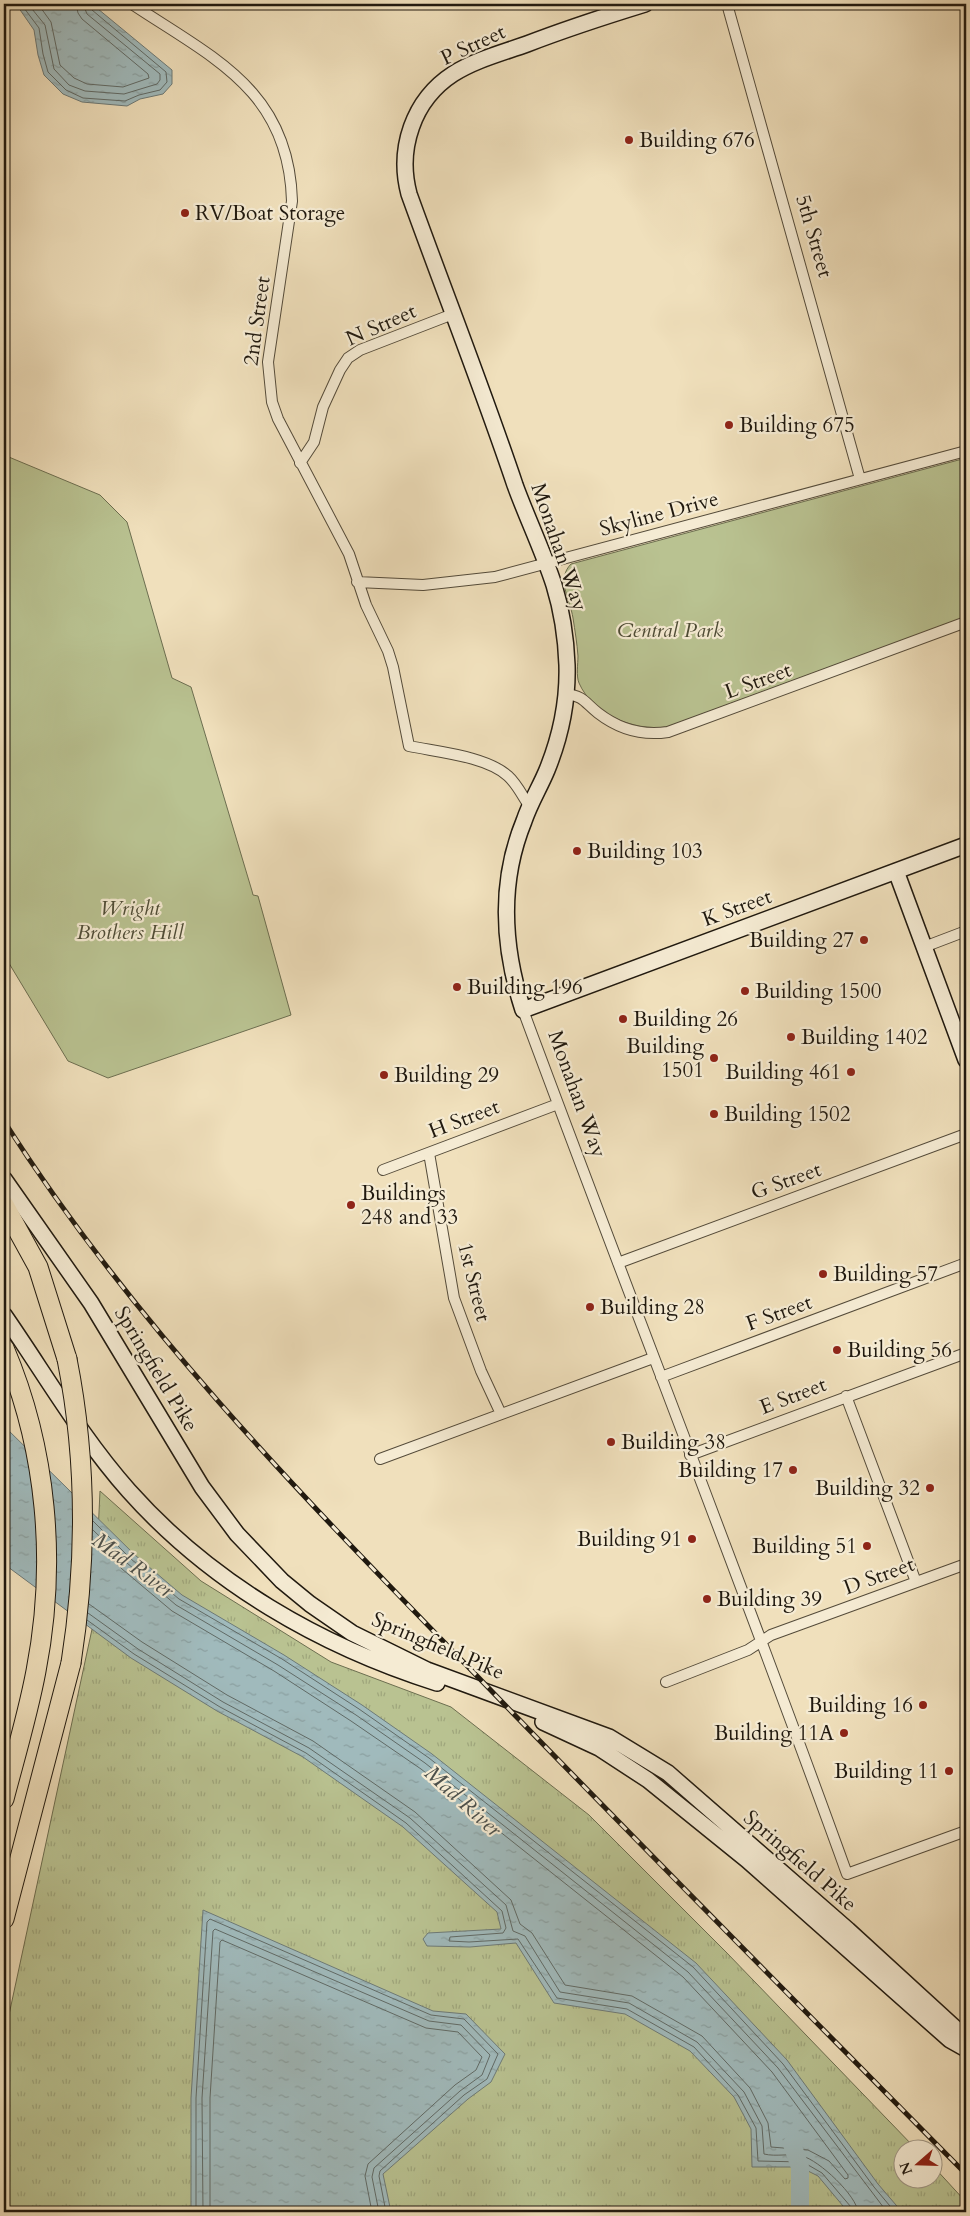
<svg xmlns="http://www.w3.org/2000/svg" width="970" height="2216" font-family="Cardo,serif">
	<style>
		.grass { fill: url(#grass-tufts); stroke: #6c6e50 }
		.green { fill: #b9c291; stroke: #6c6e50 }
		.water { fill: url(#water-ripples); stroke: #6d7a77 }
		.lines { fill: none; stroke-linecap: round; stroke-linejoin: round }
		.shore { stroke: #606a66; stroke-width: 1 }
		.river { stroke: #a0babc; stroke-width: 18 }
		.street-casing { stroke: #544b3a; stroke-width: 12 }
		.secondary-casing { stroke: #20190f; stroke-width: 18 }
		.highway-casing { stroke: #20190f; stroke-width: 21 }
		.street { stroke: #f5ebd3; stroke-width: 10 }
		.secondary { stroke: #f5ebd3; stroke-width: 15 }
		.highway { stroke: #f0e0bc; stroke-width: 19 }
		.rail-casing { stroke: #20190f; stroke-width: 5 }
		.rail { stroke: #f5ebd3; stroke-width: 3; stroke-dasharray: 9; stroke-linecap: butt }
		.highway-bridge-casing { stroke: #20190f; stroke-width: 21; stroke-linecap: butt }
		.highway-bridge { stroke: #f0e0bc; stroke-width: 19 }
		.poi-dot { fill: #8f2418; stroke: #f5ebd3; stroke-width: 2 }
		.labels { text-anchor: middle; dominant-baseline: central; stroke-width: 4.5; stroke-linejoin: round; paint-order: stroke }
		.street-label { font-size: 21px; fill: #20190f; stroke: #f5ebd3 }
		.poi-label { font-size: 21px; fill: #20190f; stroke: #f5ebd3; text-anchor: start }
		.park-label { font-size: 21px; font-style: italic; fill: #4e4c36; stroke: #f5ebd3 }
		.water-label { font-size: 22px; font-style: italic; fill: #4d514c; stroke: #f5ebd3 }
	</style>
	<defs>
		<pattern id="grass-tufts" width="24" height="20" patternUnits="userSpaceOnUse" patternTransform="scale(1.25)"><rect width="24" height="20" fill="#b9c291"/><path d="M3 7l-1-3M5 7V3M7 7l1-3M15 17l-1-3M17 17v-4M19 17l1-3" fill="none" stroke="#9fa67c"/></pattern>
		<pattern id="water-ripples" width="26" height="14" patternUnits="userSpaceOnUse" patternTransform="scale(1.25)"><rect width="26" height="14" fill="#a0babc"/><path d="M2 4q2-2 4 0t4 0M15 11q2-2 4 0t4 0" fill="none" stroke="#8a9fa0"/></pattern>
	</defs>
	<rect width="100%" height="100%" fill="#f0e0bc"/>
	<filter id="stains"><feTurbulence type="fractalNoise" baseFrequency=".004" numOctaves="4"/><feColorMatrix values="0 0 0 0 .2 0 0 0 0 .09 0 0 0 0 .02 0 0 0 .5 -.17"/></filter>
	<radialGradient id="worn" r=".72"><stop offset=".6" stop-color="#630" stop-opacity="0"/><stop offset="1" stop-color="#630" stop-opacity=".3"/></radialGradient>
	<path class="grass" d="M100,1491L201,1581L331,1662L451,1707L589,1815L727,1953L915,2148H902V2178H932L933,2166L966,2202V2212H4V2038L94,1620Z"/>
	<path class="green" d="M4,455L100,495L127,522L172,678L191,687L252,891L253,895L258,896L291,1015L108,1078L68,1061L4,955Z
		M966,458V617L667,727C634,731 593,715 579,683C576,676 578,664 578,656C577,643 575,631 573,618C570,599 556,579 571,564Z"/>
	<path class="water" d="M16,4H92L172,70V84L163,94L140,99L127,106L82,102L63,94L44,75L38,55L34,30Z
		M4,1426L135,1555L182,1595L284,1655L362,1705L432,1754L696,1963L787,2060L878,2184L902,2212H848L818,2176L800,2167H752L751,2129L734,2097L690,2051L625,2014L554,2003L516,1943L470,1947L427,1946L423,1939L428,1933L501,1929L497,1912L403,1827L303,1757L217,1711L131,1658L4,1564Z
		M203,1910L433,2011L466,2014L505,2054L491,2082L468,2099L383,2174L391,2212H191V2098Z"/>
	<g class="lines">
		<path class="shore" d="M21,4L39,28L43,54L48,72L66,90L83,98L125,101L139,95L160,90L167,82L166,72L92,10L90,4
			M28,4L45,25L54,69L69,85L85,91L124,94L157,84L160,80V74L87,14L83,4
			M38,4L51,22L60,65L74,78L87,84L123,87L149,78L148,74L82,19L78,13L76,4
			M93,1521L131,1559L179,1599L282,1659L359,1709L429,1758L693,1967L783,2064L874,2187L895,2212
			M93,1530L127,1563L176,1605L278,1665L356,1715L425,1763L688,1972L778,2068L887,2212
			M89,1604L142,1642L227,1695L313,1741L415,1812L511,1900L520,1924L532,1933L565,1985L632,1996L702,2036L750,2088L768,2123L771,2147L808,2150L829,2161L845,2179L848,2178V2175L772,2072L683,1977L421,1769L351,1721L274,1671L172,1611L122,1569L93,1540
			M88,1613L138,1649L223,1702L309,1748L410,1818L506,1905L513,1931L525,1936L560,1992L629,2003L697,2042L744,2092L762,2126L764,2154C776,2157 790,2153 802,2156C819,2160 857,2196 858,2212
			M87,1620L134,1654L220,1707L306,1753L406,1823L502,1911L506,1928L503,1933L450,1937L449,1941L469,1942L518,1939L557,1998L627,2009L694,2047L738,2095L756,2128L758,2161L803,2162L822,2173L851,2207L852,2212
			M196,2212V2098L207,1922L210,1919L431,2015L464,2019L498,2054L487,2079L464,2095L380,2171L379,2176L386,2212
			M203,2212L202,2098L213,1931L215,1929L429,2021L461,2025L490,2055L482,2075L460,2091L374,2168L372,2177L379,2212
			M210,2212V2098L220,1942L222,1940L426,2028L458,2032L482,2057L476,2070L455,2085L368,2164L365,2176L372,2212"/>
		<path class="river" d="M792,2144L800,2167V2212"/>
		<g class="street-casing">
			<path id="street" d="M132,4C213,58 289,90 292,201L268,362L272,402L278,419L349,554L366,605L388,651L393,667L409,746C437,752 486,756 508,776C517,784 523,797 530,807
				M727,4L860,479
				M300,463L314,442L323,407L340,370L348,358L360,350L453,314
				M357,582L423,585L495,577L966,451
				M566,694C584,696 585,703 598,713C620,730 642,736 668,732L966,622
				M924,947L966,931
				M523,1010C630,1299 743,1585 847,1874L966,1831
				M429,1153L454,1298L481,1371L501,1414
				M383,1170L558,1104
				M618,1263L966,1134
				M661,1377L966,1263
				M846,1396L916,1582
				M690,1455L966,1353
				M380,1459L653,1358
				M666,1682L748,1650L771,1635L966,1564"/>
		</g>
		<g class="secondary-casing">
			<path id="secondary" d="M645,4C606,16 566,29 527,44C502,53 475,60 453,74C413,100 397,149 409,194C444,291 482,387 515,485C527,518 543,551 554,585C562,611 566,638 567,665C568,700 560,738 547,770C540,787 530,803 524,821C499,882 503,948 523,1010L966,845
				M896,871L966,1060
				M4,1179L91,1303L202,1487L237,1534L282,1581L310,1604L352,1633L427,1670L609,1737L668,1773L848,1930L966,2038
				M4,1315C45,1374 81,1437 129,1491C211,1583 320,1646 437,1683
				M543,1722L599,1748L648,1780L747,1860L950,2040L966,2049"/>
		</g>
		<g class="highway-casing">
			<path id="highway" d="M4,1205L38,1267L67,1359
				M4,1348C47,1449 57,1563 36,1671C28,1714 15,1757 4,1799
				M4,1919L71,1663"/>
		</g>
		<use href="#street" class="street"/>
		<use href="#secondary" class="secondary"/>
		<use href="#highway" class="highway"/>
		<g class="rail-casing">
			<path id="rail" d="M4,1121C136,1328 308,1502 478,1677C639,1844 803,2009 966,2174"/>
		</g>
		<use href="#rail" class="rail"/>
		<g class="highway-bridge-casing">
			<path id="highway-bridge" d="M67,1359C87,1460 87,1561 71,1663"/>
		</g>
		<use href="#highway-bridge" class="highway-bridge"/>
	</g>
	<g class="poi-dot">
		<circle cx="629" cy="140" r="5"/>
		<circle cx="185" cy="213" r="5"/>
		<circle cx="729" cy="425" r="5"/>
		<circle cx="577" cy="851" r="5"/>
		<circle cx="864" cy="940" r="5"/>
		<circle cx="457" cy="987" r="5"/>
		<circle cx="745" cy="991" r="5"/>
		<circle cx="623" cy="1019" r="5"/>
		<circle cx="791" cy="1037" r="5"/>
		<circle cx="714" cy="1058" r="5"/>
		<circle cx="851" cy="1072" r="5"/>
		<circle cx="384" cy="1075" r="5"/>
		<circle cx="714" cy="1114" r="5"/>
		<circle cx="351" cy="1205" r="5"/>
		<circle cx="823" cy="1274" r="5"/>
		<circle cx="590" cy="1307" r="5"/>
		<circle cx="837" cy="1350" r="5"/>
		<circle cx="611" cy="1442" r="5"/>
		<circle cx="793" cy="1470" r="5"/>
		<circle cx="930" cy="1488" r="5"/>
		<circle cx="692" cy="1539" r="5"/>
		<circle cx="867" cy="1546" r="5"/>
		<circle cx="707" cy="1599" r="5"/>
		<circle cx="923" cy="1705" r="5"/>
		<circle cx="844" cy="1733" r="5"/>
		<circle cx="949" cy="1771" r="5"/>
	</g>
	<g class="labels">
		<g class="street-label">
			<text transform="translate(473 45) rotate(-25)">P Street</text>
			<text transform="translate(814 236) rotate(74)">5th Street</text>
			<text transform="translate(257 321) rotate(-82)">2nd Street</text>
			<text transform="translate(381 325) rotate(-24)">N Street</text>
			<text transform="translate(659 514) rotate(-15)">Skyline Drive</text>
			<text transform="translate(559 547) rotate(71)">Monahan Way</text>
			<text transform="translate(758 681) rotate(-20)">L Street</text>
			<text transform="translate(737 908) rotate(-20)">K Street</text>
			<text transform="translate(577 1094) rotate(70)">Monahan Way</text>
			<text transform="translate(464 1119) rotate(-21)">H Street</text>
			<text transform="translate(786 1181) rotate(-20)">G Street</text>
			<text transform="translate(474 1282) rotate(76)">1st Street</text>
			<text transform="translate(779 1313) rotate(-20)">F Street</text>
			<text transform="translate(156 1369) rotate(59)">Springfield Pike</text>
			<text transform="translate(793 1396) rotate(-21)">E Street</text>
			<text transform="translate(879 1576) rotate(-20)">D Street</text>
			<text transform="translate(438 1646) rotate(23)">Springfield Pike</text>
			<text transform="translate(800 1861) rotate(41)">Springfield Pike</text>
		</g>
		<g class="poi-label">
			<text x="639" y="140">Building 676</text>
			<text x="195" y="213">RV/Boat Storage</text>
			<text x="739" y="425">Building 675</text>
			<text x="587" y="851">Building 103</text>
			<text x="854" y="940" text-anchor="end">Building 27</text>
			<text x="467" y="987">Building 196</text>
			<text x="755" y="991">Building 1500</text>
			<text x="633" y="1019">Building 26</text>
			<text x="801" y="1037">Building 1402</text>
			<text x="704" y="1046" text-anchor="end">Building<tspan x="704" dy="24">1501</tspan></text>
			<text x="841" y="1072" text-anchor="end">Building 461</text>
			<text x="394" y="1075">Building 29</text>
			<text x="724" y="1114">Building 1502</text>
			<text x="361" y="1193">Buildings<tspan x="361" dy="24">248 and 33</tspan></text>
			<text x="833" y="1274">Building 57</text>
			<text x="600" y="1307">Building 28</text>
			<text x="847" y="1350">Building 56</text>
			<text x="621" y="1442">Building 38</text>
			<text x="783" y="1470" text-anchor="end">Building 17</text>
			<text x="920" y="1488" text-anchor="end">Building 32</text>
			<text x="682" y="1539" text-anchor="end">Building 91</text>
			<text x="857" y="1546" text-anchor="end">Building 51</text>
			<text x="717" y="1599">Building 39</text>
			<text x="913" y="1705" text-anchor="end">Building 16</text>
			<text x="834" y="1733" text-anchor="end">Building 11A</text>
			<text x="939" y="1771" text-anchor="end">Building 11</text>
		</g>
		<g class="park-label">
			<text x="670" y="630">Central Park</text>
			<text x="130" y="908">Wright<tspan x="130" dy="24">Brothers Hill</tspan></text>
		</g>
		<g class="water-label">
			<text transform="translate(133 1565) rotate(36)">Mad River</text>
			<text transform="translate(463 1801) rotate(42)">Mad River</text>
		</g>
	</g>
	<rect width="970" height="2216" fill="none" stroke="#f0e0bc" stroke-width="20"/>
	<rect x="5" y="5" width="960" height="2206" fill="none" stroke="#20190f" stroke-width="2.5"/>
	<rect x="10" y="10" width="950" height="2196" fill="none" stroke="#20190f"/>
	<g transform="translate(918 2164) rotate(250)"><circle r="24" fill="#f5ebd3" stroke="#a09785"/>
	<path d="M0-4L9 19L0 12L-9 19Z" fill="#8f2418"/>
	<text y="-8" font-size="14" font-weight="bold" text-anchor="middle" fill="#20190f">N</text>
	</g>
	<rect width="100%" height="100%" filter="url(#stains)"/>
	<rect width="100%" height="100%" fill="url(#worn)"/>
</svg>
